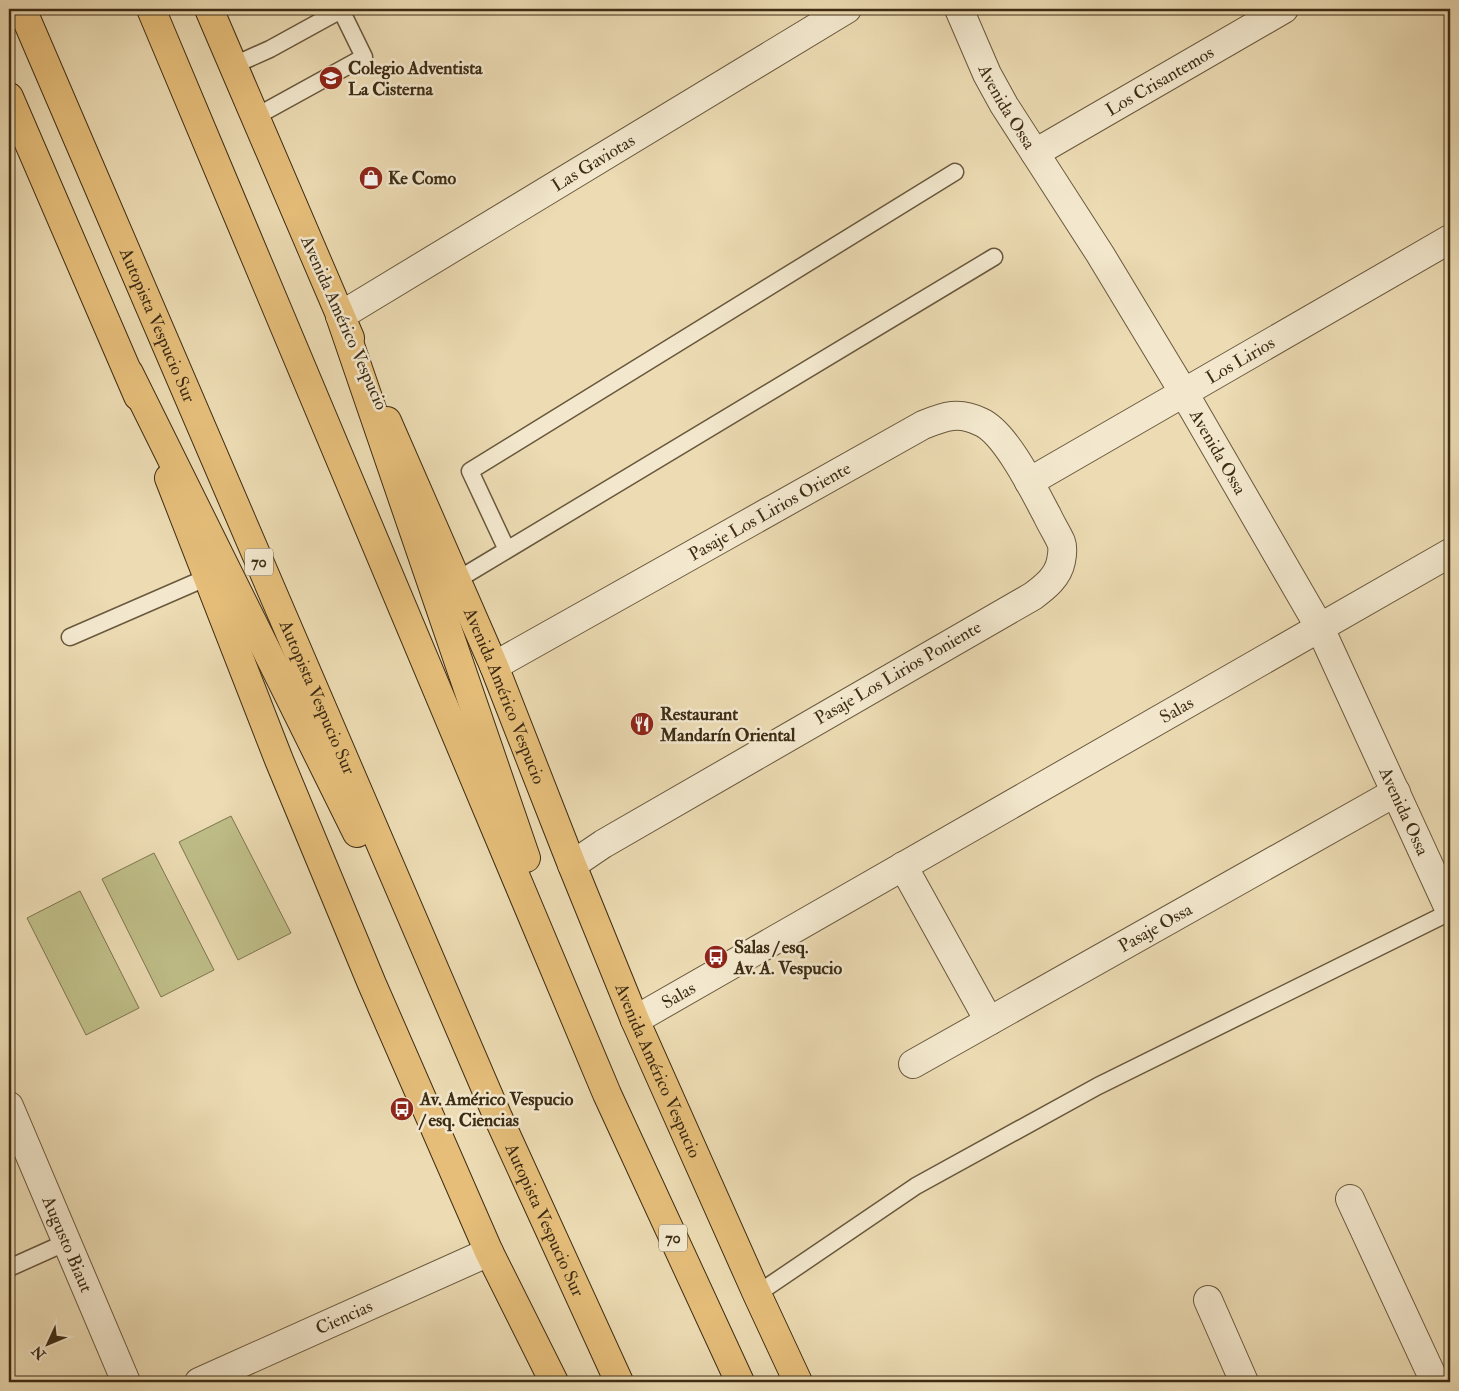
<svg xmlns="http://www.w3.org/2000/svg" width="1459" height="1391" font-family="'IM FELL Double Pica',serif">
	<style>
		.green { fill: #bfbe88; stroke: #7e754e }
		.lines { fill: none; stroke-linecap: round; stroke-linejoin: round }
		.lane-casing { stroke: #69583c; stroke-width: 19 }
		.street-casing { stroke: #69583c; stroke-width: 30 }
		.primary-casing { stroke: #3d2c14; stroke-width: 30 }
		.highway-casing { stroke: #3d2c14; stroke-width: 30 }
		.lane { stroke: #f3e8ce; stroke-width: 16 }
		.street { stroke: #f3e8ce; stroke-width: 28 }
		.primary { stroke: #e6be7a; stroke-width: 28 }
		.highway { stroke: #e6be7a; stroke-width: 28 }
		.labels { text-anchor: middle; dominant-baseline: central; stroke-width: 5; stroke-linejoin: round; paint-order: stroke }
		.shield { fill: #f3e8ce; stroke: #74644c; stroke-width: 1 }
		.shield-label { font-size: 16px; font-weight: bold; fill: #3d2c14 }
		.poi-label { font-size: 18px; font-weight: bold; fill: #3d2c14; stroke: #f3e8ce; text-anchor: start }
		.street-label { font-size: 18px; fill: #3d2c14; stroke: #f3e8ce }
	</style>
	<rect width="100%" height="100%" fill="#ecdbb3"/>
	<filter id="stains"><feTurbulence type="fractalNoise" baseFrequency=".004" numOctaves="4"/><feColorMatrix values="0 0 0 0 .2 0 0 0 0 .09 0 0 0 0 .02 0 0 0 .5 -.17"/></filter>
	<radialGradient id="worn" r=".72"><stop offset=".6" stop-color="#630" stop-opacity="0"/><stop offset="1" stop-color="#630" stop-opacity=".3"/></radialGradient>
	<path class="green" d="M231,816L291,933L238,960L179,842Z
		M154,853L214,970L161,997L102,879Z
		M80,891L139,1008L86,1035L27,918Z"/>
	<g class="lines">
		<g class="lane-casing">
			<path id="lane" d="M232,66L270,49L341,10L364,57L255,117
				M955,172L470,471L507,550L994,257
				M457,580L507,550
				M70,637L208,577
				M9,1268L67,1242
				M757,1294L916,1186L1098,1086L1450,912"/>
		</g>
		<g class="street-casing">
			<g id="street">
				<path id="s1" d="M959,9L987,74L1004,105L1100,254L1184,393L1320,628L1450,911"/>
				<path id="s2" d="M1035,153L1284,9"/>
				<path id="s3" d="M340,316L847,9"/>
				<path id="s4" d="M1029,482L1450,239"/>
				<path id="s5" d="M494,666L923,425C945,416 959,411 981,422C1006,433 1034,491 1047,515C1051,524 1057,533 1061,542C1063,547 1062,556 1061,561C1058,577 1045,587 1033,596L603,844L572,865"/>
				<path d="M903,866L989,1021"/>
				<path id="s6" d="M635,1020L1450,553"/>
				<path id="s7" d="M913,1064L1396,792"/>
				<path id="s8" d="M9,1106L126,1382"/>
				<path d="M1350,1199L1435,1382"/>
				<path d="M1208,1300L1244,1382"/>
				<path id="s9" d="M199,1382L489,1252"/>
			</g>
		</g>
		<g class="primary-casing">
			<g id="primary">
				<path d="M209,9L350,338"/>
				<path d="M9,97L138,396"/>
				<path id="s10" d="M387,421L494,666L572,865L635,1020L757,1294L798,1382"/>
				<path d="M169,478L279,760L372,984L489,1252L554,1382"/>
			</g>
		</g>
		<g class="highway-casing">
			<g id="highway">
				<path id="s11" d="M22,9L497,1115L619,1382"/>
				<path d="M151,9L607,1094L740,1382"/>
				<path d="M340,316L526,858"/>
				<path d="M129,373L357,833"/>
			</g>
		</g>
		<use href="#lane" class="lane"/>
		<use href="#street" class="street"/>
		<use href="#primary" class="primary"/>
		<use href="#highway" class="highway"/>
	</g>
	<defs>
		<g id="school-disc" transform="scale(1.25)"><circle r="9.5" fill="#8f2418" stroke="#f3e8ce"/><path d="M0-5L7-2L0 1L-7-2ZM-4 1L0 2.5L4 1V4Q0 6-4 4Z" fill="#fff"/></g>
		<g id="shop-disc" transform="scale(1.25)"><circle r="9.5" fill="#8f2418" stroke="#f3e8ce"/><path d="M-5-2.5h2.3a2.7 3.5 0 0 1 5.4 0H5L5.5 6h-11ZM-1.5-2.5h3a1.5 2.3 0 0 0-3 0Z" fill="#fff"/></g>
		<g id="restaurant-disc" transform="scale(1.25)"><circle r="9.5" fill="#8f2418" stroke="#f3e8ce"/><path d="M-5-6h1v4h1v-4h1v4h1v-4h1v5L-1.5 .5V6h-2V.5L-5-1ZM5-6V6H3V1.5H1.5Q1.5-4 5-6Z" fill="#fff"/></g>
		<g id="bus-disc" transform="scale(1.25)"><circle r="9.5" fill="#8f2418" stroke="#f3e8ce"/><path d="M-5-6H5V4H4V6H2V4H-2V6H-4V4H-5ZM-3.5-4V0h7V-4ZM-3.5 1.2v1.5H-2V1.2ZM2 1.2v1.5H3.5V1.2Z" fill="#fff"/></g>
	</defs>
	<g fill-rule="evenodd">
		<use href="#school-disc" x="331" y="78"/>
		<use href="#shop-disc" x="371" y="178"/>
		<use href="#restaurant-disc" x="642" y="724"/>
		<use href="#bus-disc" x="716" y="957"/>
		<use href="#bus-disc" x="402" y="1109"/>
	</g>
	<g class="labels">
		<g class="shield">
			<rect x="245" y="548.5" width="28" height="27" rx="4"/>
			<rect x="659" y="1224.5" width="28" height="27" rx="4"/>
		</g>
		<g class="shield-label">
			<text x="259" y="562">70</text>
			<text x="673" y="1238">70</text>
		</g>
		<g class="poi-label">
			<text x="348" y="68">Colegio Adventista<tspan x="348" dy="21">La Cisterna</tspan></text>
			<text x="388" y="178">Ke Como</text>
			<text x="660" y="714">Restaurant<tspan x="660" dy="21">Mandarín Oriental</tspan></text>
			<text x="734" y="947">Salas / esq.<tspan x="734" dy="21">Av. A. Vespucio</tspan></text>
			<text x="420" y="1099">Av. Américo Vespucio<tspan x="420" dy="21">/ esq. Ciencias</tspan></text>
		</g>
		<g class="street-label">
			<text stroke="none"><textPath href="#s2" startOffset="144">Los Crisantemos</textPath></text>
			<text stroke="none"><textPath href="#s1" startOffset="109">Avenida Ossa</textPath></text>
			<text stroke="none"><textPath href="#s3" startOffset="296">Las Gaviotas</textPath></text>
			<text transform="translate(344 323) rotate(66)">Avenida Américo Vespucio</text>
			<text stroke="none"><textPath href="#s11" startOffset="344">Autopista Vespucio Sur</textPath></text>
			<text stroke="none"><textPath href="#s4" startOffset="244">Los Lirios</textPath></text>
			<text stroke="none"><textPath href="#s1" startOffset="514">Avenida Ossa</textPath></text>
			<text stroke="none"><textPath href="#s5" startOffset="316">Pasaje Los Lirios Oriente</textPath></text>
			<text transform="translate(898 673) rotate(-30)">Pasaje Los Lirios Poniente</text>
			<text stroke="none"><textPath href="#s10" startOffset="299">Avenida Américo Vespucio</textPath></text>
			<text stroke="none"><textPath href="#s11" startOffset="749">Autopista Vespucio Sur</textPath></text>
			<text stroke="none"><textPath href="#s6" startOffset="624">Salas</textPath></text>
			<text stroke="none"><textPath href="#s1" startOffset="919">Avenida Ossa</textPath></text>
			<text stroke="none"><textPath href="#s7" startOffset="278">Pasaje Ossa</textPath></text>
			<text stroke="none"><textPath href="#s6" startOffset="50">Salas</textPath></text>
			<text stroke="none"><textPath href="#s10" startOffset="704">Avenida Américo Vespucio</textPath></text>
			<text stroke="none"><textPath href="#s11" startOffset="1319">Autopista Vespucio Sur</textPath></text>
			<text stroke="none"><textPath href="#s8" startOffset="150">Augusto Biaut</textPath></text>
			<text stroke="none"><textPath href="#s9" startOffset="159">Ciencias</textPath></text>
		</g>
	</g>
	<rect width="1459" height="1391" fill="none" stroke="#ecdbb3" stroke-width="30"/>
	<rect x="10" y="10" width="1439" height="1371" fill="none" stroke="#3d2c14" stroke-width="2.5"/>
	<rect x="15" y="15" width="1429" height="1361" fill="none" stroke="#3d2c14"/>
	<g transform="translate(48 1344) rotate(226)" stroke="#f3e8ce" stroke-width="4" paint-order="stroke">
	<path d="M0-4L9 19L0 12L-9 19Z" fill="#3d2c14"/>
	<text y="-8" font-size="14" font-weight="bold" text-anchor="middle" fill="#3d2c14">N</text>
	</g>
	<rect width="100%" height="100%" filter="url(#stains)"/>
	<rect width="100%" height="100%" fill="url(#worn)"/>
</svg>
